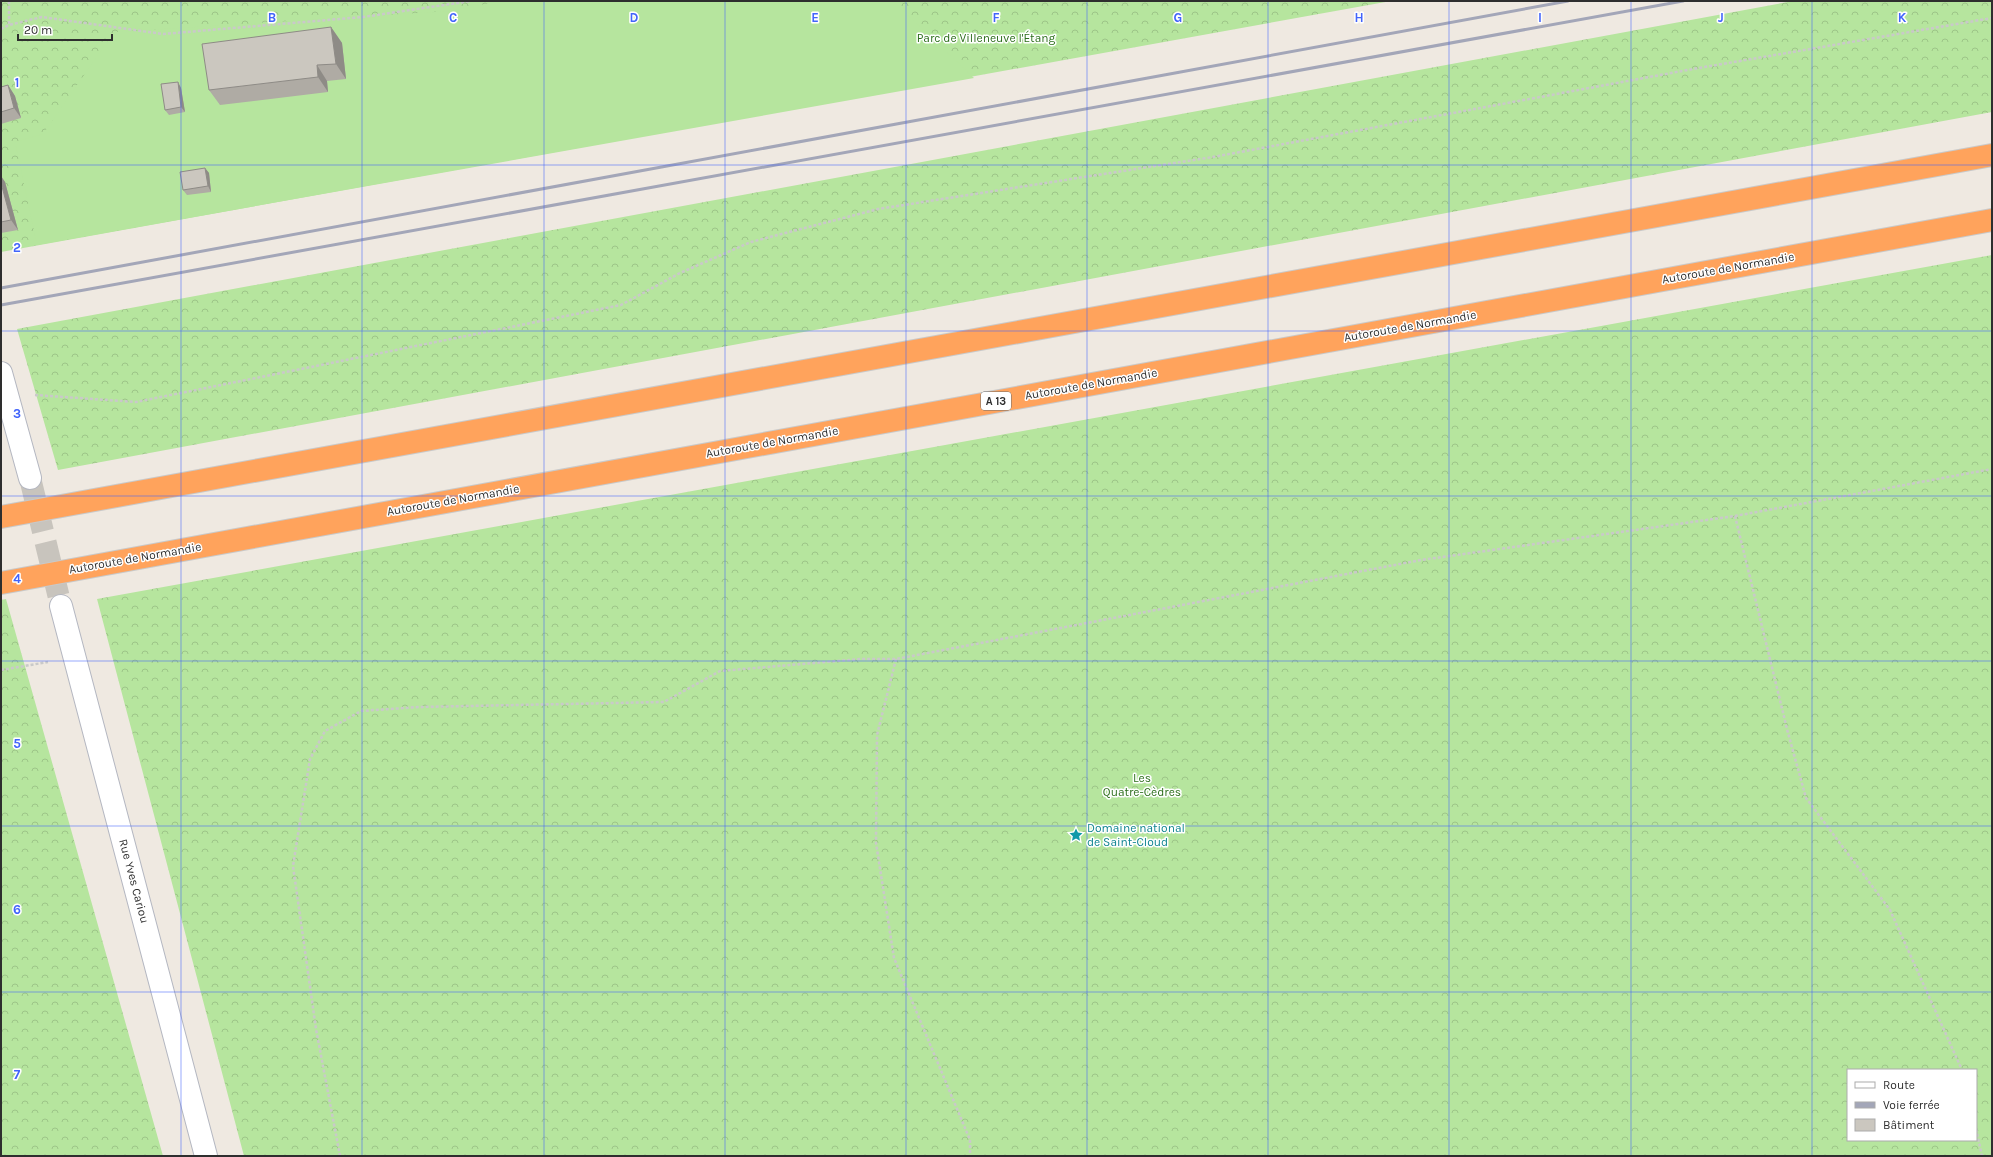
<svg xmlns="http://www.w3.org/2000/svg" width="1993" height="1157" font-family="Karla,sans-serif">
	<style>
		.forest { fill: url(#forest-crowns); fill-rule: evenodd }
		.garden { fill: #b6e59e }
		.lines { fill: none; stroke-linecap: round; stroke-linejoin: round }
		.secondary-tunnel { stroke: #c8c4bd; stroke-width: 22; stroke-dasharray: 22 11; stroke-linecap: butt }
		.secondary-casing { stroke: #b4b7c1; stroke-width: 24 }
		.motorway-casing { stroke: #c9c9c9; stroke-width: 24 }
		.path { stroke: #c9c9c9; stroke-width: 2.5; stroke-dasharray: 3 2; stroke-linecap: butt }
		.secondary { stroke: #fff; stroke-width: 22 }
		.motorway { stroke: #ffa35c; stroke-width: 22 }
		.rail { stroke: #a3a6b8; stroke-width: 3 }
		.wall { fill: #afaba4 }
		.shaded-wall { fill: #8e8b86 }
		.building { fill: #cbc7bf; stroke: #8e8b86 }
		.grid { fill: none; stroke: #4264fb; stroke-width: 1; stroke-opacity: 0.55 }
		.labels { text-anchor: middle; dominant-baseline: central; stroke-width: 3; stroke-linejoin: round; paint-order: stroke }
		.shield { fill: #fff; stroke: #6d6d6d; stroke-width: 1 }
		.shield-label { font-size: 11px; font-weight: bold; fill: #2e2e2e }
		.park-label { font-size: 12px; fill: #2c6e1b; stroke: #fff }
		.street-label { font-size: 12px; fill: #2e2e2e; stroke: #fff }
		.culture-label { font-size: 12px; fill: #0d838f; stroke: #fff; text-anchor: start }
		.grid-label { font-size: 13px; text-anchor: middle; font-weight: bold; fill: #4264fb; stroke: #fff; stroke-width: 3; stroke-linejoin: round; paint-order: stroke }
	</style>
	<defs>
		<pattern id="forest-crowns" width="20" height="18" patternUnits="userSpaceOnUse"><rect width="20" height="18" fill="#b6e59e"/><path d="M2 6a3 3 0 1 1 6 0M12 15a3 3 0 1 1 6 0" fill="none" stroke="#9dc588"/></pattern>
	</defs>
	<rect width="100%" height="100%" fill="#efe9e1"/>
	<path class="forest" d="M1,1H1391L1,252Z
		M1793,1H1992V112L58,470L17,329Z
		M1992,255V1156H244L97,599ZM1848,1070H1976V1140H1848Z
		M6,599L163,1156H1V600Z"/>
	<path class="garden" d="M500,1H893L974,78L37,245L15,142L43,134L114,32L450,11Z"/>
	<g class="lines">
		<path class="secondary-tunnel" d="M30,478L61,606"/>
		<g class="secondary-casing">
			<path id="secondary" d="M1,373L30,478
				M61,606L206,1156"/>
		</g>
		<g class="motorway-casing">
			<path id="motorway" d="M1,517L1992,155
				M1,583L1992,220"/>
		</g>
		<path class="path" d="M9,1V25
			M1,29L9,25L42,17L163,34L363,17L471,1
			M35,395L136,402L621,305L680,273L751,242L878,209L1213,157L1693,69L1992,18
			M1735,516L1788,733L1806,798L1890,910L1962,1070
			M896,659L877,735L876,843L894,958L970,1140V1156
			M1,670L48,662
			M1976,1129L1982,1156
			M340,1156L316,1029L293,866L310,759L325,731L361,711L419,707L664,702L720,671L861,659H896L1421,560L1735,516L1992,469"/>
		<use href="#secondary" class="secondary"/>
		<use href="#motorway" class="motorway"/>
		<path class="rail" d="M1,288L1568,1
			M1,305L1683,1"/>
	</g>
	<path class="wall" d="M331,27L342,43L346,79L327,81L328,92L220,105L209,90Z
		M178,82L181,88L185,112L169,115L165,110Z
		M8,85L15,96L21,118L1,124V87Z
		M205,168L209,173L211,192L187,195L183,190Z
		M1,176L5,182L18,230L1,233Z"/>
	<path class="shaded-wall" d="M331,27L342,43L346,79L336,64Z
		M317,65L327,81L328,92L318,77Z
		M178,82L181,88L185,112L181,107Z
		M8,85L15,96L21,118L14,108Z
		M205,168L209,173L211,192L208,186Z
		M1,176L5,182L18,230L11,220L1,183Z"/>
	<path class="building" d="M331,27L336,64L317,65L318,77L209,90L202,44Z
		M178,82L181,107L165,110L161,84Z
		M8,85L14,108L1,112V87Z
		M205,168L208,186L183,190L180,172Z
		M1,183L11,220L1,222Z"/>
	<path class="grid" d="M181,1V1156M362,1V1156M544,1V1156M725,1V1156M906,1V1156M1087,1V1156M1268,1V1156M1449,1V1156M1631,1V1156M1812,1V1156M1,165H1992M1,331H1992M1,496H1992M1,661H1992M1,826H1992M1,992H1992"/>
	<defs>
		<g id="sight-bare" transform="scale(1.08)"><path d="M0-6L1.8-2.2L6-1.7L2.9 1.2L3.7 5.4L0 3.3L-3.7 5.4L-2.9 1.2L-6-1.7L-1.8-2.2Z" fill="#0f9aa8" stroke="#fff" stroke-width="2.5" paint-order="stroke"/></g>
	</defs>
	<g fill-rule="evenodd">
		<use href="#sight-bare" x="1076" y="835"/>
	</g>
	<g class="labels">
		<rect class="shield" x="981" y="392" width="30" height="18" rx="3"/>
		<g class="shield-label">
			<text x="996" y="401">A 13</text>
		</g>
		<g class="park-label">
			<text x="986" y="38">Parc de Villeneuve l'Étang</text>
			<text x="1142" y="778">Les<tspan x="1142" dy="14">Quatre-Cèdres</tspan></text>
		</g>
		<g class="street-label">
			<text transform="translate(1728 268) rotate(-10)">Autoroute de Normandie</text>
			<text transform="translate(1410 326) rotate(-10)">Autoroute de Normandie</text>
			<text transform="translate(1091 384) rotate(-10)">Autoroute de Normandie</text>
			<text transform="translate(772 442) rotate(-10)">Autoroute de Normandie</text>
			<text transform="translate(453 500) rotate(-10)">Autoroute de Normandie</text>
			<text transform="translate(135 558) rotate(-10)">Autoroute de Normandie</text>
			<text transform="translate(134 881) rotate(75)">Rue Yves Cariou</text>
		</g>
		<g class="culture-label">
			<text x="1087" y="828">Domaine national<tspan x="1087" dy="14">de Saint-Cloud</tspan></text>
		</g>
	</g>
	<g class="grid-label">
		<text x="272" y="22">B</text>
		<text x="453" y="22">C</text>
		<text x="634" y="22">D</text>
		<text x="815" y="22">E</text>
		<text x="996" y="22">F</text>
		<text x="1178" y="22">G</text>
		<text x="1359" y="22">H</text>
		<text x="1540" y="22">I</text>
		<text x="1721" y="22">J</text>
		<text x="1902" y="22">K</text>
		<text x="17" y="87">1</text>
		<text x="17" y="252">2</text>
		<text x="17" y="418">3</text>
		<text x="17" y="583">4</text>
		<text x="17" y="748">5</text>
		<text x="17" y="914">6</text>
		<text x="17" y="1079">7</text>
	</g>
	<rect width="1993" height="1157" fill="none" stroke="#2e2e2e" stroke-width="4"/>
	<rect x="1847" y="1069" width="130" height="72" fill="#ffffff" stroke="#ababab"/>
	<rect x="1855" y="1082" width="20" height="6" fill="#ffffff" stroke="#ababab"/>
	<text x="1883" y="1089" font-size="12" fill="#2e2e2e">Route</text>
	<rect x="1855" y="1102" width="20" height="6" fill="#a3a6b8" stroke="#ababab"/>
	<text x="1883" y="1109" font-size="12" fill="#2e2e2e">Voie ferrée</text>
	<rect x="1855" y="1119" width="20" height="12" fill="#cbc7bf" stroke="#ababab"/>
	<text x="1883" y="1129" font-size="12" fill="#2e2e2e">Bâtiment</text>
	<path d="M18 34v6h94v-6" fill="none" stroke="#2e2e2e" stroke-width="2"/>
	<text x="24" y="34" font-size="12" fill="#2e2e2e" stroke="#ffffff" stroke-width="3" paint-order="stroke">20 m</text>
</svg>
